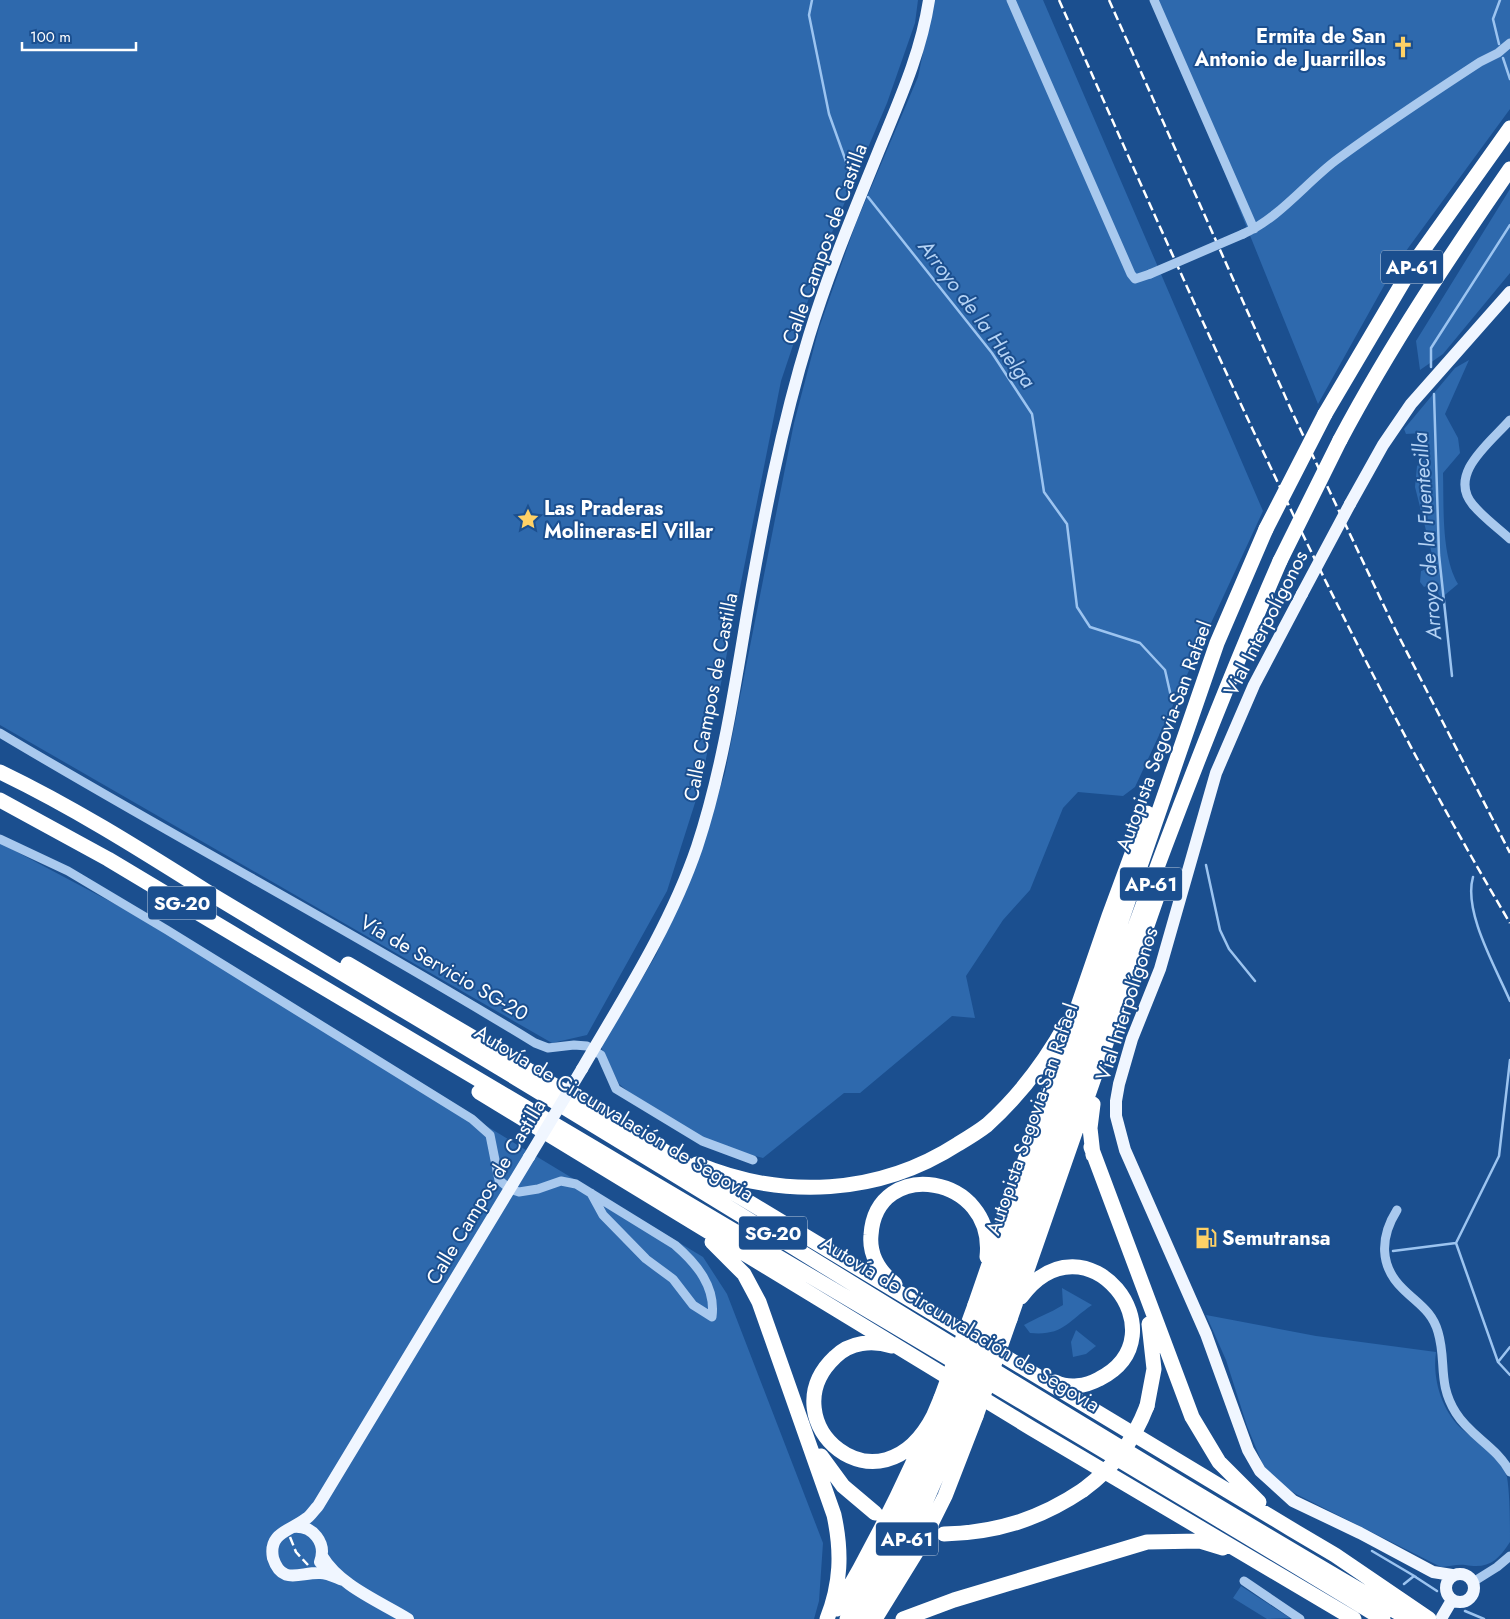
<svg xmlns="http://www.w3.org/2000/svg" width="1510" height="1619" font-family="Jost,sans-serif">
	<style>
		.green { fill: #2e69ad }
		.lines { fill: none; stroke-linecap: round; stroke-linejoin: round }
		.stream { stroke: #9cc4f0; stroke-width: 2.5 }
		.minor { stroke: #a9c9ee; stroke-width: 9 }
		.major { stroke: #f0f6ff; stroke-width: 12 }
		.highway { stroke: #fff; stroke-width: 15 }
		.rail { stroke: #fff; stroke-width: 2.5; stroke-dasharray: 9 4; stroke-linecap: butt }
		.minor-bridge { stroke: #a9c9ee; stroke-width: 9 }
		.major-bridge { stroke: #f0f6ff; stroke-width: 12 }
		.highway-bridge { stroke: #fff; stroke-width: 15 }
		.labels { text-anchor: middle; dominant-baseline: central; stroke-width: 4; stroke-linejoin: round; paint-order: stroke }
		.shield { fill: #1b4f8f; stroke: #bbcadd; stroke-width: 1 }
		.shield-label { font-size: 19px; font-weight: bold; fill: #fff }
		.poi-label { font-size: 20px; font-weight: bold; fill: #fff; stroke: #1b4f8f; text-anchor: start }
		.street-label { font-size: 20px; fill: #fff; stroke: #1b4f8f }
		.water-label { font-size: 21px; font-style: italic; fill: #b5d3f5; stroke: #1b4f8f }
	</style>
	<rect width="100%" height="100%" fill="#1b4f8f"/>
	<path class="green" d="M0,0H918L915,23L887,103L827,244L781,381L701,784L667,891L587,1035L552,1043L0,725Z
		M934,0H1043L1263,511L1135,787L1123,796L1078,792L1063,808L1030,890L1003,920L966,976L975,1018L952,1016L860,1093H844L763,1158L717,1146L636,1098L619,1084L601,1047L656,955L693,871L725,773L794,423L819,328L856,223L918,77Z
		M1155,0H1510V109L1395,266L1318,404Z
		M1510,189V273L1443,354L1420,370L1416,341Z
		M1469,360L1445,414L1458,438L1460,453L1443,473C1444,507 1441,555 1458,584L1440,599L1435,582L1424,587L1420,582L1421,571L1435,566L1415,487L1417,466L1426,459L1427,445L1422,433L1406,434L1404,429L1455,368Z
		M0,843L147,921L703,1257L727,1294L823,1543L819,1601L814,1619H0Z
		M1062,1288L1092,1305C1067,1322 1063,1336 1030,1333L1024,1325C1038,1317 1050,1313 1063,1305Z
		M1206,1315L1316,1336L1436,1352C1432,1379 1442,1412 1463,1430C1479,1444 1499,1455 1507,1477C1510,1496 1510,1522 1510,1542C1497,1562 1488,1569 1465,1565C1457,1564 1449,1567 1441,1567L1296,1494L1277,1482L1263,1465L1247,1426L1226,1360Z
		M1076,1330L1096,1346L1086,1354L1073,1357L1071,1342Z
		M1241,1586L1290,1618L1267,1619L1233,1598Z"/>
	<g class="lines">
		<path class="stream" d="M812,0L809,15L829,114L853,181
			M1499,44L1493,19L1500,0
			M1503,58L1510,79
			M868,197L992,353L1032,414L1044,492L1067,524L1077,607L1090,627L1140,643L1165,670L1172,701
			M1431,367V348L1510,225
			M1434,394L1439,555L1452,676
			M1206,865L1220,930L1229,949L1255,981
			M1473,877C1463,912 1496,968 1510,1001
			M1510,1060L1499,1156L1456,1243L1498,1362L1510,1375
			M1393,1251L1456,1243
			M1498,1362L1510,1347
			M1372,1551L1416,1577
			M1404,1584L1414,1576L1437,1591
			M1465,1611L1484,1619"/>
		<path class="minor" d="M1011,0L1131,274L1135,279L1150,274
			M1154,0L1254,229
			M1243,234C1278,219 1305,184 1335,161C1382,126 1431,94 1480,62L1498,53L1510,43
			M1510,420C1490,443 1447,474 1473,505C1484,518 1498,528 1510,539
			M0,733C177,839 359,935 535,1043L548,1048L574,1045L587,1046L601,1055L616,1089L702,1141L753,1160
			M0,839L68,871L167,930L472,1119L490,1135L499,1180L510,1189L519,1192L538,1189L561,1181L576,1184L675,1245C697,1264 716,1287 712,1317L693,1305L673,1279L646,1259L603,1215L591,1193
			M1397,1210C1380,1237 1379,1266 1403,1289C1418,1304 1432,1311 1438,1332C1447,1362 1437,1383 1456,1413C1470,1436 1497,1447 1510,1472
			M1244,1581L1300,1619
			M1473,1582L1497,1567L1510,1556"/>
		<path class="major" d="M1350,504L1383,445L1411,404L1510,292
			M1302,594L1254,685L1216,773L1160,969L1132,1039L1119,1084L1116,1101V1116L1125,1150L1206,1334L1248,1450L1260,1471L1293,1501L1360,1533L1433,1572L1452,1575
			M582,1069C624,997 670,926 697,847C722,771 734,692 747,614C763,521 781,427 809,336C828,273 854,212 879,150C899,101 921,53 929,0
			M293,1527C313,1525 327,1543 320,1562
			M322,1556C340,1586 379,1601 408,1619
			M1446 1588a14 14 0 1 1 28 0a14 14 0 1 1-28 0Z
			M343,1580C335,1577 328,1573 320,1573C300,1572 282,1586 273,1558C268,1532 291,1531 307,1518C311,1515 314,1510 318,1506L529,1157
			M1442,1617L1452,1600"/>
		<path class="highway" d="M1325,414L1416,260L1510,128
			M1340,440C1390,346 1449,257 1510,169
			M0,772C75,808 144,852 214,896C275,933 337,970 398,1007C737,1209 1068,1421 1409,1619
			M0,800L108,859C533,1114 961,1362 1383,1619
			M348,964L586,1104L1291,1529L1335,1555L1429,1619
			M479,1092L1031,1428L1354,1619
			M1091,1147L1192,1417L1219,1462L1259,1502
			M1093,1155L1090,1128L1093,1104
			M697,1164C783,1200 879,1195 958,1144C968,1138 978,1132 987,1125C1019,1096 1045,1062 1066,1024
			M712,1242L744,1274L759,1302L834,1515C842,1552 841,1584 827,1619
			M895,1284C880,1272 869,1255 871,1235C876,1156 996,1174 987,1257
			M1021,1297C1086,1209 1185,1336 1099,1379C1086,1386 1069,1389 1055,1382
			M975,1305L1109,916L1147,813
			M987,1310L1217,643L1266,529
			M999,1315C1086,1061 1173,807 1280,561
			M1010,1319L1157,897
			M892,1346C872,1340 850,1342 835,1357C767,1421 880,1521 934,1415
			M1147,1406L1154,1369L1149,1324
			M821,1456L843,1486L875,1513
			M944,1534C996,1533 1040,1519 1083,1490
			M837,1609C877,1541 911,1471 941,1398
			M847,1619C888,1550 925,1479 953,1403
			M861,1619L918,1519L965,1411
			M875,1619L920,1546L945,1496L976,1416
			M903,1619L954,1600L1147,1542L1200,1541L1223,1548"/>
		<path class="rail" d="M1059,0C1198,313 1335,628 1510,923
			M1109,0L1293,414L1394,627L1510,853
			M290,1537L296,1552L308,1565"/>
		<path class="minor-bridge" d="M1150,274L1243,234"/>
		<path class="major-bridge" d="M1302,594L1350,504
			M529,1157L582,1069"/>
		<path class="highway-bridge" d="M1266,529L1325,414
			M1280,561L1340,440
			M941,1398L975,1305
			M953,1403L987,1310
			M965,1411L999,1315
			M976,1416L1010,1319
			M1083,1490C1114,1467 1133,1442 1147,1406"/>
	</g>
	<defs>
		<g id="church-bare" transform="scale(1.725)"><path d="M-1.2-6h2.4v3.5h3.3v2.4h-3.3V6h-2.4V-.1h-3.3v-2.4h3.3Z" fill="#ffd166" stroke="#1b4f8f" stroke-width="2.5" paint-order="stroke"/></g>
		<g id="sight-bare" transform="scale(1.725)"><path d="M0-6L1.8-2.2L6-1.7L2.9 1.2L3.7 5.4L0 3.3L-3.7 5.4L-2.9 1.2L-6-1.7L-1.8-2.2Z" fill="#ffd166" stroke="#1b4f8f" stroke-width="2.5" paint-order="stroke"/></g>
		<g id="fuel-bare" transform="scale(1.725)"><path d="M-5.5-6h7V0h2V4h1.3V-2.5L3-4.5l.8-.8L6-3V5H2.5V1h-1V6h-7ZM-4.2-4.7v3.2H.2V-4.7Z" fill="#ffd166" stroke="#1b4f8f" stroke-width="2.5" paint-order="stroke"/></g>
	</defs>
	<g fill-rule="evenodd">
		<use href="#church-bare" x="1403" y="47"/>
		<use href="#sight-bare" x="528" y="519"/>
		<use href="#fuel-bare" x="1206" y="1238"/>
	</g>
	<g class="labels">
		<g class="shield">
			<rect x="1381" y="250.5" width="62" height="33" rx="4"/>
			<rect x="1120" y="867.5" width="62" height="33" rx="4"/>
			<rect x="148" y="886.5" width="68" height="33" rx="4"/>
			<rect x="739" y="1216.5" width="68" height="33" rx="4"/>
			<rect x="876" y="1522.5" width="62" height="33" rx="4"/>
		</g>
		<g class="shield-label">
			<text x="1412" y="267">AP-61</text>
			<text x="1151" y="884">AP-61</text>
			<text x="182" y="903">SG-20</text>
			<text x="773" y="1233">SG-20</text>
			<text x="907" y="1539">AP-61</text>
		</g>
		<g class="poi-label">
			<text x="1386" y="36" text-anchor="end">Ermita de San<tspan x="1386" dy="23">Antonio de Juarrillos</tspan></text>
			<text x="544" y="508">Las Praderas<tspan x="544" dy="23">Molineras-El Villar</tspan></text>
			<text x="1222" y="1238">Semutransa</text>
		</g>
		<g class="street-label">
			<text transform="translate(825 244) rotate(-70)">Calle Campos de Castilla</text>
			<text transform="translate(1266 623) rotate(-63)">Vial Interpolígonos</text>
			<text transform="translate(711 697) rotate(-79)">Calle Campos de Castilla</text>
			<text transform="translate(1164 736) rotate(-70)">Autopista Segovia-San Rafael</text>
			<text transform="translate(444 968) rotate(30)">Vía de Servicio SG-20</text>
			<text transform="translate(1127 1004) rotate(-72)">Vial Interpolígonos</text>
			<text transform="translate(614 1113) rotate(31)">Autovía de Circunvalación de Segovia</text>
			<text transform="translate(1032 1119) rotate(-71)">Autopista Segovia-San Rafael</text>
			<text transform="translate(486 1192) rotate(-59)">Calle Campos de Castilla</text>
			<text transform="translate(960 1324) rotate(31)">Autovía de Circunvalación de Segovia</text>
		</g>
		<g class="water-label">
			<text transform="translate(977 314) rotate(53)">Arroyo de la Huelga</text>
			<text transform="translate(1427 536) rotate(-94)">Arroyo de la Fuentecilla</text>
		</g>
	</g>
	<path d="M22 42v8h114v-8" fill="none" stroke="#ffffff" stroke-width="2.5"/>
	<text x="30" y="42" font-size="15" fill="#ffffff" stroke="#1b4f8f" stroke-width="4" paint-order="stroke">100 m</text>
</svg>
